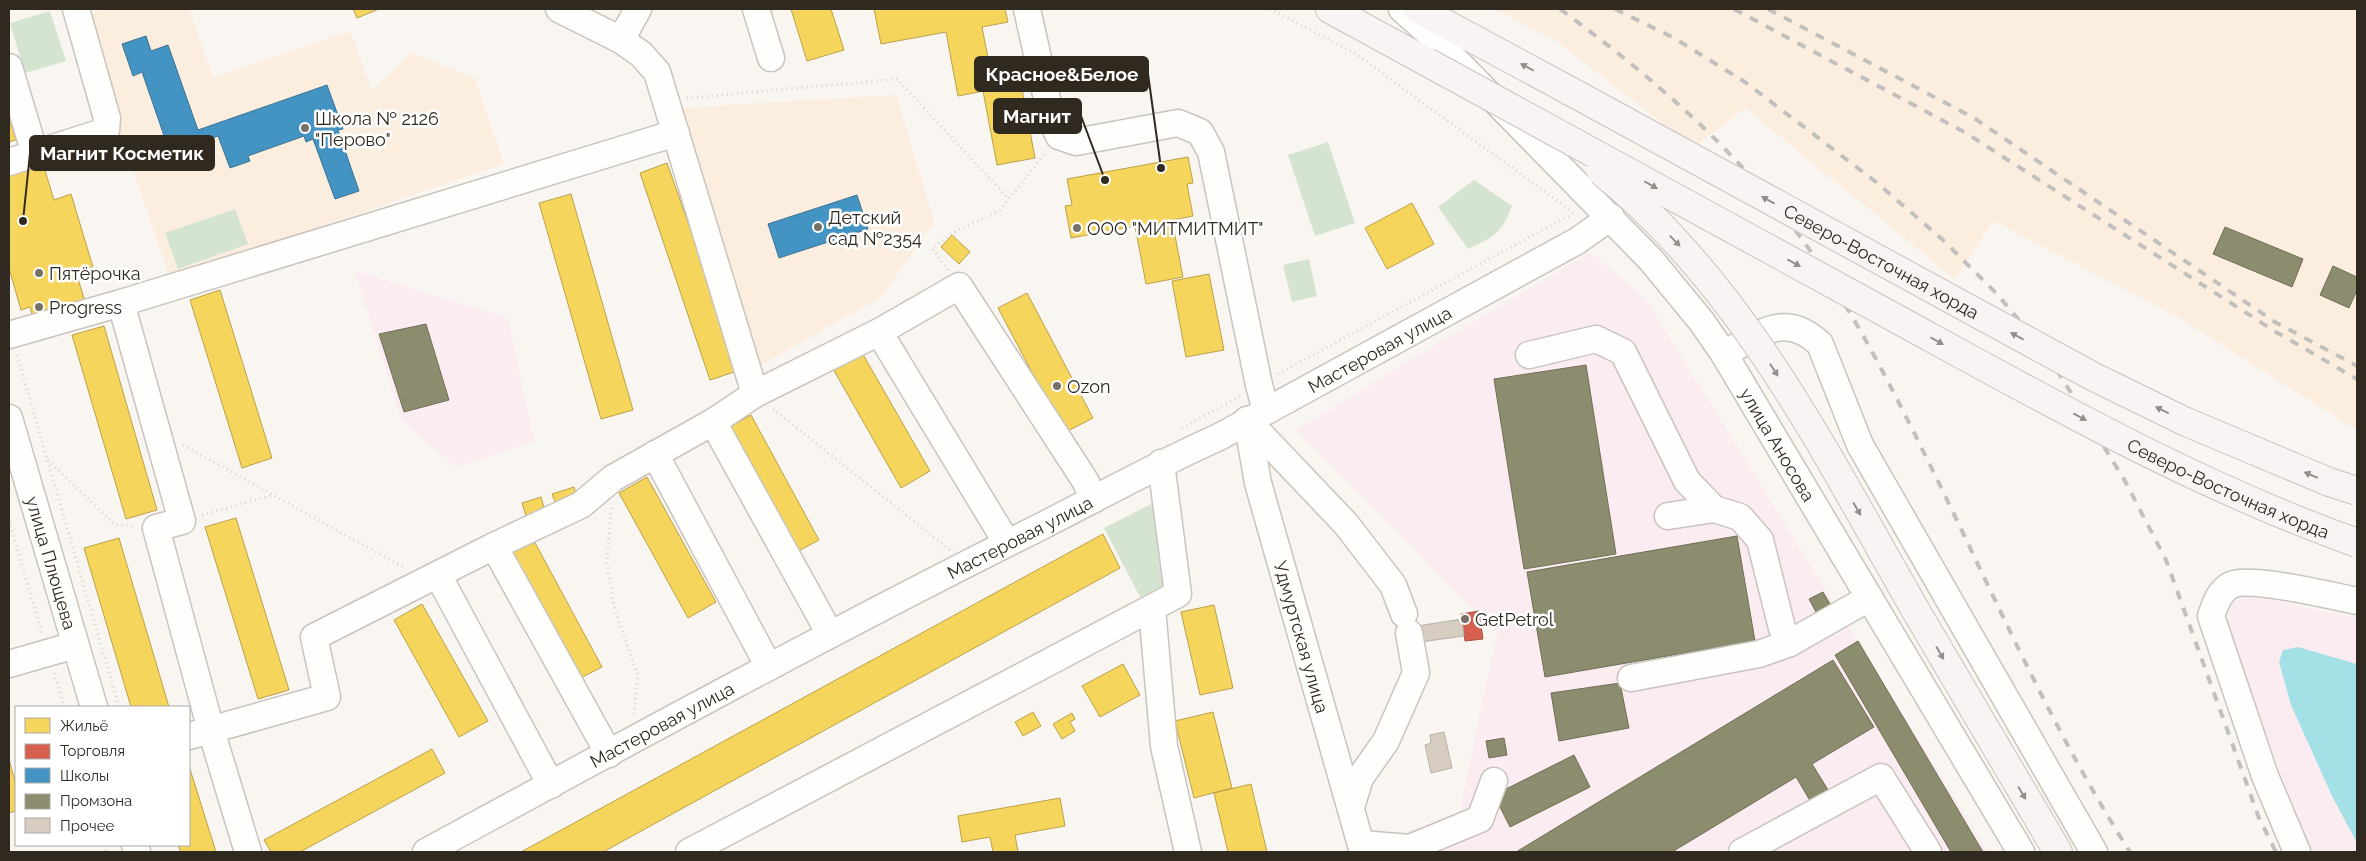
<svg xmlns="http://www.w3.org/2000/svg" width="2366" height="861" font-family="Raleway,sans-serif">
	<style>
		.built { fill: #fbeedf }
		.industrial { fill: #fbecf1 }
		.green { fill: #d5e4d1 }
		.water { fill: #a4e1e7 }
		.homes { fill: #f6d55c; stroke: #bba14a }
		.shops { fill: #d6604d; stroke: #a45040 }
		.schools { fill: #4393c3; stroke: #3d7392 }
		.industry { fill: #8c8c6e; stroke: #706e57 }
		.building { fill: #d7cdc0; stroke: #b7b2ab }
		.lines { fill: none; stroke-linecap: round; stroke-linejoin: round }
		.minor-casing { stroke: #c9c4bd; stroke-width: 29 }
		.major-casing { stroke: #cbc2c0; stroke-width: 30 }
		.path { stroke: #d6d5d2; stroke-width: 3; stroke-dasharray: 1 4; stroke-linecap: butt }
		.minor { stroke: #fefefd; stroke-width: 26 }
		.major { stroke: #f9f4f4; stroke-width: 28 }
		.rail { stroke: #c2c0be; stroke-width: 4; stroke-dasharray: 9 9; stroke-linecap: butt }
		.major-bridge-casing { stroke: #cbc2c0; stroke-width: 30; stroke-linecap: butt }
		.major-bridge { stroke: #f9f4f4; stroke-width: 28 }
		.oneway { fill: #948e8a }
		.poi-dot { fill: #767069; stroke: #fff; stroke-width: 2 }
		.labels { text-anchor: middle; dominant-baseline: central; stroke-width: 5; stroke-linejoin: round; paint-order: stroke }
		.poi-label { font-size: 18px; fill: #302920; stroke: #fff; text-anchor: start }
		.street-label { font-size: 18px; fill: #302920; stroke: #fff }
		.leader { fill: none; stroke: #302920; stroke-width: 2 }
		.callout-dot { fill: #302920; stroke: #fff; stroke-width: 2 }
		.callout { fill: #302920; stroke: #302920; stroke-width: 2 }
		.callout-label { font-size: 19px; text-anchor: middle; font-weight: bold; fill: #fff }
	</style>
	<rect width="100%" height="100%" fill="#f9f5f0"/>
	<path class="built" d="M105,9H189L213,78L350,31L372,91L411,53L475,78L504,164L170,278L81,17Z
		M1495,9H2357V430L2170,312L1993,221L1955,279L1745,108L1694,148L1555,40Z
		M896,95L934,222L882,296L760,366L681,108Z"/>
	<path class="industrial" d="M1590,252L1646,299L1988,852H1391L1387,837L1459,815L1497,633L1296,430Z
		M355,271L508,318L534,441L456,467L402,421Z
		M2244,597L2260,598L2357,618V852H2312L2310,850L2269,742L2228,625L2229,612L2233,603Z"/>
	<path class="green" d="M50,11L66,61L25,73L10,23Z
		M1328,142L1355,223L1315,236L1288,155Z
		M1474,180L1512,206C1502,233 1493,238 1468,249L1438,207Z
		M235,209L248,244L178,269L165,233Z
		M1309,259L1317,296L1292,302L1283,265Z
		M1155,502L1169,583L1140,597L1104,528Z"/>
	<path class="water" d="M2298,647L2357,664V843L2332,796L2291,705L2279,662L2283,650Z"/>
	<path class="homes" d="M353,9H379L357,18Z
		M791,9H831L844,50L807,61Z
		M874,9H1005L1008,22L982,27L994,89L958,96L946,32L881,44Z
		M1021,84L1035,158L997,165L983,91Z
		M9,117L16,140L9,142Z
		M1188,157L1193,183L1187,184L1193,216L1172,220L1183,277L1146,284L1135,226L1071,238L1065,206L1072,205L1067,179Z
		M667,163L740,370L710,380L640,173Z
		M43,164L54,200L71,194L93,267L76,272L85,302L33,318L30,307L21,310L9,268V174Z
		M571,194L633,410L601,419L539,203Z
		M1412,203L1434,244L1387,269L1365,228Z
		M952,235L970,252L959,264L941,247Z
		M1209,274L1224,350L1186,357L1172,281Z
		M220,290L272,458L242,468L190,300Z
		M1027,293L1093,418L1064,433L998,308Z
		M104,326L157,510L126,519L72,335Z
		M861,351L930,471L901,488L832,367Z
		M751,415L819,540L791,555L724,430Z
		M647,477L716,602L688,618L619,493Z
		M574,487L579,504L558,510L552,494Z
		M541,497L546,514L527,519L522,503Z
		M236,518L289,690L258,699L205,527Z
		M1103,534L1120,568L603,852H521Z
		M119,538L169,707H131L84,548Z
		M533,539L602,667L573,682L504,555Z
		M422,604L488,721L459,737L394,620Z
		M1214,605L1233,688L1200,695L1181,612Z
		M1123,664L1140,695L1100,717L1082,686Z
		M1033,712L1041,726L1023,736L1015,722Z
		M1213,712L1232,788L1194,798L1175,721Z
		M1072,713L1075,719L1070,722L1075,731L1062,739L1053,724Z
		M432,749L445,773L300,852H271L264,840Z
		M9,759L16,785V811L9,813Z
		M189,766L216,852H181L178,845H189Z
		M1251,784L1267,852H1228L1214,793Z
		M1060,798L1065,826L1015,835L1018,852H993L990,837L962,842L958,816Z"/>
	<path class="shops" d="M1479,611L1483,639L1465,641L1461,614Z"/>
	<path class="schools" d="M146,36L151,51L168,45L198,130L327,85L343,129L338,130L359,191L335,199L313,139L306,142L304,136L248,156L250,161L230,168L218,136L170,153L142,72L133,76L122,44Z
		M857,195L868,229L779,258L768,224Z"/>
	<path class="industry" d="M2225,227L2303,259L2292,287L2213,254Z
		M2333,266L2357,277V290L2349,308L2320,295Z
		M426,324L449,400L404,412L379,334Z
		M1586,365L1616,554L1524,569L1494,379Z
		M1737,536L1755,641L1545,677L1527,572Z
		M1823,592L1830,604L1816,612L1809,599Z
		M1858,641L1983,852H1951L1835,655Z
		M1833,660L1874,727L1812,764L1830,793L1812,804L1796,777L1672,852H1516Z
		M1620,683L1629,728L1559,741L1551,693Z
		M1504,738L1507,755L1489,758L1486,741Z
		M1574,755L1590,787L1510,827L1494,795Z"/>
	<path class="building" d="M1462,619L1464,636L1413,643L1411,627Z
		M1444,732L1452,768L1431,773L1425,745L1431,743L1430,735Z"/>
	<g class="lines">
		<g class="minor-casing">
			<g id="minor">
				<path d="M559,9L621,40"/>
				<path d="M638,9L621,40L641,54L657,72L755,394"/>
				<path d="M756,9L771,58"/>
				<path d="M1027,9L1052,121L1059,136L1076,142L1178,123L1200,132L1211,152L1259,385L1266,411"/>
				<path id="s1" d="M1402,9L1429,33L1651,260L1702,322L1724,354L2021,852"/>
				<path d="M9,67L35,154"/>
				<path d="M9,162L106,131L107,118L76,9"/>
				<path d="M121,303L676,133"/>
				<path d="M879,332L1007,543"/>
				<path d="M9,335L121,303L182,521L156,528L211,730L248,852"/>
				<path d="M1724,354C1759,335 1784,310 1820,344L1860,445L2094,852"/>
				<path d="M1529,355L1596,339L1623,352L1687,481L1714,509"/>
				<path id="s2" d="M9,418L94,707"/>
				<path id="s3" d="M1247,420L1258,483L1363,852"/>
				<path d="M1247,420L1346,524L1393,585L1404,614"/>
				<path d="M713,422L830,634"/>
				<path d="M655,454L769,667"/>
				<path d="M1668,516L1714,509L1740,517L1760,540L1782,628L1790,643L1869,598"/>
				<path d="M494,546L609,754"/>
				<path d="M438,575L551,785"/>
				<path d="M1152,608L1164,746L1188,852"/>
				<path d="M9,664L75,645"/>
				<path d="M1631,678L1759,654L1790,643"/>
				<path d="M189,736L327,697L314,637L494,546L581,505L613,478L713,422L755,394L879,332L959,286L1086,482L1093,500"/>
				<path d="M1351,807L1360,778L1386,741L1416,673L1409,633"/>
				<path d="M1361,844L1410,848L1480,819L1494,781"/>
				<path d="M135,845L137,852"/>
				<path id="s4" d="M426,852C630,741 834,630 1042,526C1101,496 1158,464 1219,437L1577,241L1611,217"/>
				<path d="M689,852L1178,594L1161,463"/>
				<path d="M1742,852L1881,777L1928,852"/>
				<path d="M2297,852L2265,776L2211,616C2215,605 2219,591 2231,585C2251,576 2332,596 2357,601"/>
			</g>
		</g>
		<g class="major-casing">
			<path id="major" d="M1330,9L1427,62
				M1418,9L1570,91
				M1916,611L2058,852"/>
		</g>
		<path class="path" d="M1270,9L1353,52L1570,210
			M687,98L897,79L1008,198
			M948,270L932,248L952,233L1000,210L1046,152
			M17,355L119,707
			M1278,374L1574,213
			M773,409L950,550
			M1182,428L1240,396
			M183,445L405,568
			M48,460L115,525L136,526
			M611,508L607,563L614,607L638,676L634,714
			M202,515L273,495
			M9,521L42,633
			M54,673L64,707
			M104,845L106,852"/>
		<use href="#minor" class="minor"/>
		<use href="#major" class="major"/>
		<path class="rail" d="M1560,9C1659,82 1748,159 1818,262C1863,329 1899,402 1935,475C1997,602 2054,733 2130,852
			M1615,9L1674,38L1745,82L1876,182L1943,240L1997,294L2046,352L2125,481L2166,560L2259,818L2276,852
			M1734,9L1966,133L2276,332L2357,379
			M1768,9L1974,118L2275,322L2357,366"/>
		<g class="major-bridge-casing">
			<g id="major-bridge">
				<path id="s5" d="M1427,62C1587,150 1747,238 1908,325C2054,405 2200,487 2357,543"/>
				<path id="s6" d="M1570,91L2092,376L2184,421L2329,482L2357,491"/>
				<path d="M1601,171C1744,286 1826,455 1916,611"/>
			</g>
		</g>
		<use href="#major-bridge" class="major-bridge"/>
	</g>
	<defs><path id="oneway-solid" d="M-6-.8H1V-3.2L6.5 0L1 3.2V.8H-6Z" transform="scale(1.25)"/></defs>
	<g class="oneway">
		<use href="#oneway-solid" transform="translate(1527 67) rotate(-152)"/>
		<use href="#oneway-solid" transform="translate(1651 185) rotate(29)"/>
		<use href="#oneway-solid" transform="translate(1768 200) rotate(-151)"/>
		<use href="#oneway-solid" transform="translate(1675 241) rotate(46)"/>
		<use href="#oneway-solid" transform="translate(1794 263) rotate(29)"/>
		<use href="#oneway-solid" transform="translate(2017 336) rotate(-152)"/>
		<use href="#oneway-solid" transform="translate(1937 341) rotate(29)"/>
		<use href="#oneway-solid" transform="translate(1774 370) rotate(57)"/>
		<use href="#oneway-solid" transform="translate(2162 410) rotate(-154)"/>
		<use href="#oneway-solid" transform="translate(2080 417) rotate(28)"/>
		<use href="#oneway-solid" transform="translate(2311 475) rotate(-157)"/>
		<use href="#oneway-solid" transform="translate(1857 509) rotate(60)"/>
		<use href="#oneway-solid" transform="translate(1940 653) rotate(60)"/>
		<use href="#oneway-solid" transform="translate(2022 793) rotate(59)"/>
	</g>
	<g class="poi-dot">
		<circle cx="305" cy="128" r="5"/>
		<circle cx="818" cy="227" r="5"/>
		<circle cx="1077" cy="228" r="5"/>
		<circle cx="39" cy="273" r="5"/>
		<circle cx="39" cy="307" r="5"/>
		<circle cx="1057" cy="386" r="5"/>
		<circle cx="1465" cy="619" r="5"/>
	</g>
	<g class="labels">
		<g class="poi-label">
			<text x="315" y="118">Школа № 2126<tspan x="315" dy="21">"Перово"</tspan></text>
			<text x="828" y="217">Детский<tspan x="828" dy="21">сад №2354</tspan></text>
			<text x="1087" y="228">ООО "МИТМИТМИТ"</text>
			<text x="49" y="273">Пятёрочка</text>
			<text x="49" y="307">Progress</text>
			<text x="1067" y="386">Ozon</text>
			<text x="1475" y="619">GetPetrol</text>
		</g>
		<g class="street-label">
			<text stroke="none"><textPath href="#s6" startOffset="355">Северо-Восточная хорда</textPath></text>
			<text stroke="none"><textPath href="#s4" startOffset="1078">Мастеровая улица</textPath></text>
			<text stroke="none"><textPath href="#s1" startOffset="578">улица Аносова</textPath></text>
			<text stroke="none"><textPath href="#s5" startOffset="908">Северо-Восточная хорда</textPath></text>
			<text stroke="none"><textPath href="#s4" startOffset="672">Мастеровая улица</textPath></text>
			<text stroke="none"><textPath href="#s2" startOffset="151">улица Плющева</textPath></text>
			<text stroke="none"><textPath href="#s3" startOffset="224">Удмуртская улица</textPath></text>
			<text stroke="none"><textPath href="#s4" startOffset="268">Мастеровая улица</textPath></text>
		</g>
	</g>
	<path class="leader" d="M1161 168L1148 74M1105 180L1081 116M23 221L30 153"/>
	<g class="callout-dot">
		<circle cx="1161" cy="168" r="5"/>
		<circle cx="1105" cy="180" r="5"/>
		<circle cx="23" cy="221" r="5"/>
	</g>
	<g class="callout">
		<rect x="975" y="57" width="173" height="34" rx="5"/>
		<rect x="994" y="99" width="87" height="34" rx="5"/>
		<rect x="30" y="136" width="184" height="34" rx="5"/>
	</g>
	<g class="callout-label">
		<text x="1062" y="81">Красное&amp;Белое</text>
		<text x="1037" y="123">Магнит</text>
		<text x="122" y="160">Магнит Косметик</text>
	</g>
	<rect width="2366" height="861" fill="none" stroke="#302920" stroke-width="20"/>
	<rect x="15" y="706" width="175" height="140" fill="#ffffff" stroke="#aca9a6"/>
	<rect x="25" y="718" width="25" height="15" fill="#f6d55c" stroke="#aca9a6"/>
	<text x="60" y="731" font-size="15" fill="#302920">Жильё</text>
	<rect x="25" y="744" width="25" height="15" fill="#d6604d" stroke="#aca9a6"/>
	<text x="60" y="756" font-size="15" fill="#302920">Торговля</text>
	<rect x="25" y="768" width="25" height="15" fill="#4393c3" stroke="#aca9a6"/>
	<text x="60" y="781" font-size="15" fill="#302920">Школы</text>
	<rect x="25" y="794" width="25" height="15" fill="#8c8c6e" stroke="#aca9a6"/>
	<text x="60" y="806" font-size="15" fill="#302920">Промзона</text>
	<rect x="25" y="818" width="25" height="15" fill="#d7cdc0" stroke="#aca9a6"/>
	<text x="60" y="831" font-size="15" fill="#302920">Прочее</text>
</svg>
